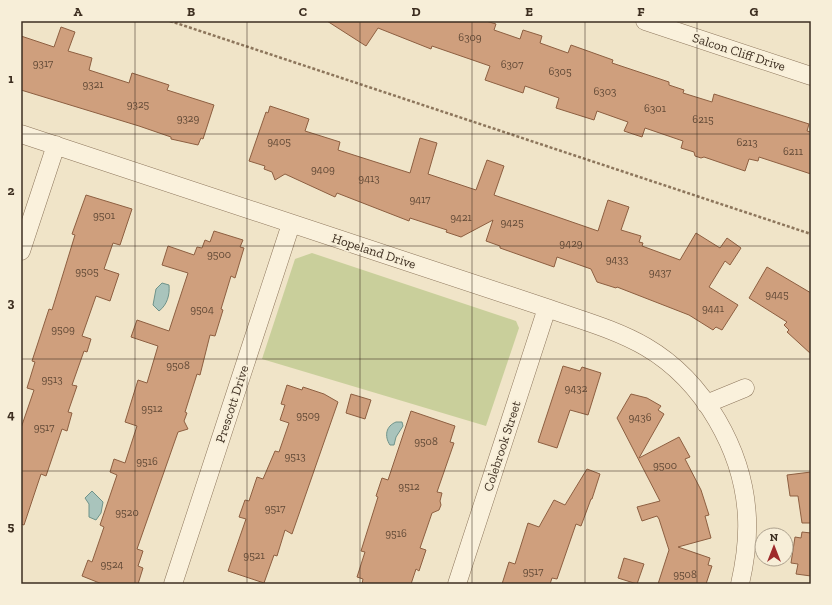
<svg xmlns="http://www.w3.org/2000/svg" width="832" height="605" font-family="'Zilla Slab',serif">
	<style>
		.green { fill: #c9cf9b }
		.water { fill: #a9c4bc; stroke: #6f938a }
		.building { fill: #cf9f7d; stroke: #8d5f41 }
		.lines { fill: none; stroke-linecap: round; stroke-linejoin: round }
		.minor-casing { stroke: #8d765c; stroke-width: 19 }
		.path { stroke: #8d765c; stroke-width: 2.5; stroke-dasharray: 3 2; stroke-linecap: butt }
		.minor { stroke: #faf1dc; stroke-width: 18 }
		.grid { fill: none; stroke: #3d2e20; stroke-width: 1; stroke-opacity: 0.55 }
		.labels { text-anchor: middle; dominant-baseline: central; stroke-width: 4; stroke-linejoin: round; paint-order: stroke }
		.number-label { font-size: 11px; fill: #624a37 }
		.street-label { font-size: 13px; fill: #3d2e20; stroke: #f7eed8 }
		.neatline { fill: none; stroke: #3d2e20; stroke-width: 1.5 }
		.grid-label { font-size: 13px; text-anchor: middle; font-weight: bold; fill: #3d2e20 }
	</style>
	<rect width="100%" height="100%" fill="#f0e4c8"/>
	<path class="green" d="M312,253L516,321L519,328L486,426L262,359L295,259Z"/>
	<path class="water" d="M162,283L169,285C170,295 167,305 159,311L153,305L156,289Z
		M396,422H402L403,426L396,437L394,445H390C384,436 386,426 396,422Z
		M92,491L103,502L101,513L96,520L89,517V504L85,498Z"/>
	<path class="building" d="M327,21H486L496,24L494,30L520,39L523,30L542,36L540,43L568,53L571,45L613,60L612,63L669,82V85L684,90L683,93L712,102L714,94L809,124L807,131L811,132V174L759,157L758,161L749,159L745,171L704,157L701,158L695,156L694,152L681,148L683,141L645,128L642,137L624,131L628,122L597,111L594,120L556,108L559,98L525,86L523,93L485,80L490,66L432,46L431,49L378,28L366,46Z
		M61,27L75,32L68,51L92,58L89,70L129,83L132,73L169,85L167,90L214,105L203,139L201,138L198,145L171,139V137L139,126L21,90V36L54,47Z
		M270,106L309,119L305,131L340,142L338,150L410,173L420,138L437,143L428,174L476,190L487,160L504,166L494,195L598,231L608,200L629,207L621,230L641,236L639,242L643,243L642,246L680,260L696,233L720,248L727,238L741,248L730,265L725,261L709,287L738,305L722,330L716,327L713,330L689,315L617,287L616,288L597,282L591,269L557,257L554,267L500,248V246L486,241L493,220L461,237L446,232L447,230L410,218L409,221L337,193L335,197L285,174L275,180L272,172L264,169L265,166L249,161L266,112L268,113Z
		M86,195L132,209L120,245L113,243L104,269L119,274L110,301L96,296L82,336L91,339L87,352L84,351L72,385L77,386L68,412L72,413L67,431L62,429L46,476L41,474L24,525L21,524V428L34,390L27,388L35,362L32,361L49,309L52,310L75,235L72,234Z
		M214,231L243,240L240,247L244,248L235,278L231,276L221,309L223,310L215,336L210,335L200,375L197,374L185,412L187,413L184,421L188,429L178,432L137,549L143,551L138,566L143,568L138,584H102L82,576L88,560L92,562L104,527L100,525L117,475L110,472L114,459L125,463L137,426L125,422L138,380L147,383L158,346L131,337L137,320L169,331L188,273L162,265L168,246L194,255L197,247L202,248L205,240L210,242Z
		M767,267L811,293V354L787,332L789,330L784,325L787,322L749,298Z
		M563,366L580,371L582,367L601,373L588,415L570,410L557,448L538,442Z
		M287,385L302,390L303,387L324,394L338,402L292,534L285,530L277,556L274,555L264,583L228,571L246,519L239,517L245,500L249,501L257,477L263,479L275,451L279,452L289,423L280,420L285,405L281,404Z
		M351,394L371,400L365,419L346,413Z
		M631,394L647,398L661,406L658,410L664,414L639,458L679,437L690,457L685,459L701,490L709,515L705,516L711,538L678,547L710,558L708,565L712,566L706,584H658L669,550L659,519L657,516L642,521L637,507L660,501L617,418Z
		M411,411L455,426L450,442L454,443L437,492L442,493L440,501L441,505L439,510L432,513L420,548L426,550L419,571L416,569L411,584H362L363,579L357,577L365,552L361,551L378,497L376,496L382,478L388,480Z
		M587,469L600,474L592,499H591L581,526L576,524L557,579L552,578L550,584H502L509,562L515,564L528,523L539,527L554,500L565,505Z
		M811,472V523H802L798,496H790L787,475Z
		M802,532L811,533V576L796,574L798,564L791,563L795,537L801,538Z
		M624,558L644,564L637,584L618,578Z"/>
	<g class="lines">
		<g class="minor-casing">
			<path id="minor" d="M645,21L811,76
				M21,134L547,308C580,320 615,329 646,347C704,381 744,451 747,518C748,540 745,562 740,584
				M21,251L56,145
				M706,404L745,388
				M173,584L291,224
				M457,584L547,308"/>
		</g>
		<path class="path" d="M170,21L811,234"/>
		<use href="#minor" class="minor"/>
	</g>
	<path class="grid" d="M135,21V584M247,21V584M360,21V584M472,21V584M585,21V584M697,21V584M21,134H811M21,246H811M21,359H811M21,471H811"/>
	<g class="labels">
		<g class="number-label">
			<text x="470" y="37">6309</text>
			<text x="43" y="63">9317</text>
			<text x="512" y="64">6307</text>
			<text x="560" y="71">6305</text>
			<text x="93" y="84">9321</text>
			<text x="605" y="91">6303</text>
			<text x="138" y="104">9325</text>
			<text x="655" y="108">6301</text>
			<text x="188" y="118">9329</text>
			<text x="703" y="119">6215</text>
			<text x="279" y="141">9405</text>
			<text x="747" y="142">6213</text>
			<text x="793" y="151">6211</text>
			<text x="323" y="169">9409</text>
			<text x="369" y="178">9413</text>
			<text x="420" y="199">9417</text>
			<text x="104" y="215">9501</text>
			<text x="461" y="217">9421</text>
			<text x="512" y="222">9425</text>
			<text x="571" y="243">9429</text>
			<text x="219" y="254">9500</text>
			<text x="617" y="259">9433</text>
			<text x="87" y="271">9505</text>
			<text x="660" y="272">9437</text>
			<text x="777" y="294">9445</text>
			<text x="713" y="308">9441</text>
			<text x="202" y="309">9504</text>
			<text x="63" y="329">9509</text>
			<text x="178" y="365">9508</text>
			<text x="52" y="379">9513</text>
			<text x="576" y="388">9432</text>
			<text x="152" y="408">9512</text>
			<text x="308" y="415">9509</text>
			<text x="640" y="417">9436</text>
			<text x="44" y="427">9517</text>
			<text x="426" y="441">9508</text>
			<text x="295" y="456">9513</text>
			<text x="147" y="461">9516</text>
			<text x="665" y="465">9500</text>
			<text x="409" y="486">9512</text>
			<text x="275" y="508">9517</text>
			<text x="127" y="512">9520</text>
			<text x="396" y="533">9516</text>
			<text x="254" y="555">9521</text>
			<text x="112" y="564">9524</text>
			<text x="533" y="571">9517</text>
			<text x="685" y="574">9508</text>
		</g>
		<g class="street-label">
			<text transform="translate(739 52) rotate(18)">Salcon Cliff Drive</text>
			<text transform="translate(374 251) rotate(18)">Hopeland Drive</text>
			<text transform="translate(232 404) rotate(-72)">Prescott Drive</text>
			<text transform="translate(502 446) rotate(-72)">Colebrook Street</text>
		</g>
	</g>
	<rect width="832" height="605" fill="none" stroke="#f7eed8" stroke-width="44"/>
	<g transform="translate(774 547)"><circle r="19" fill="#f7eed8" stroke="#ada18e"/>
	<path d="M0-3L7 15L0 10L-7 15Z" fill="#9e2a2b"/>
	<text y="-6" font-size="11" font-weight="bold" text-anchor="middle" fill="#3d2e20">N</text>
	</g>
	<rect x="22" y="22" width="788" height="561" class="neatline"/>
	<g class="grid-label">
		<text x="78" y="16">A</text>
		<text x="191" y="16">B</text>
		<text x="303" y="16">C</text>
		<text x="416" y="16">D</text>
		<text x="529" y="16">E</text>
		<text x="641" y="16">F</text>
		<text x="754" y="16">G</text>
		<text x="11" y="83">1</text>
		<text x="11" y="195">2</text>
		<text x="11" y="307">3</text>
		<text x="11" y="419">4</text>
		<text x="11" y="531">5</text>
	</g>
</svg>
